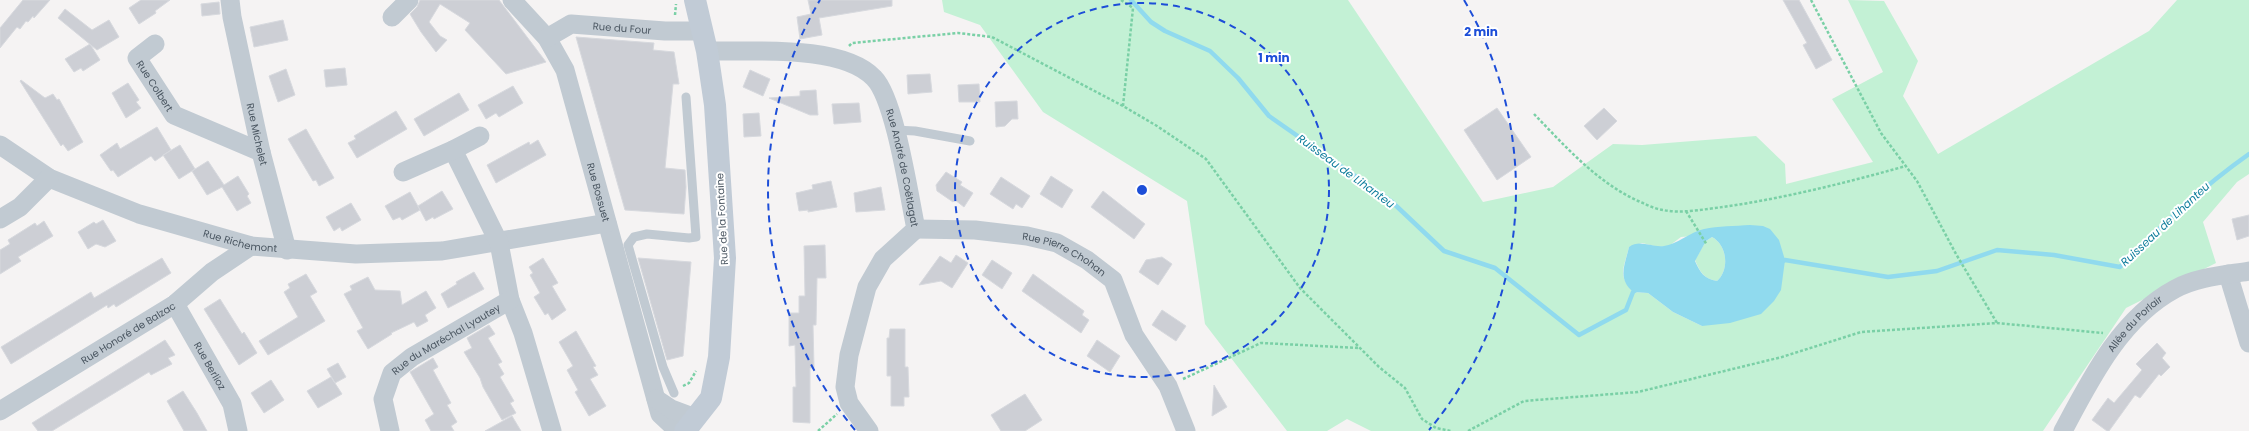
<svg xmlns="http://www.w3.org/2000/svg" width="2249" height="431" font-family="Poppins,sans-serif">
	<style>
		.green { fill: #c3f1d5; fill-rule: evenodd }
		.water { fill: #90daee; fill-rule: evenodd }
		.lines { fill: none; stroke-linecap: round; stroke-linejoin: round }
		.stream { stroke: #90daee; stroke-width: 4.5 }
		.building { fill: #cdcfd5; stroke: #d7d9de }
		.path { stroke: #7ad0a6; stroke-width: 2.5; stroke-dasharray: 3 2; stroke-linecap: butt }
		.lane { stroke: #c1cad2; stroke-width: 9 }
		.street { stroke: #c1cad2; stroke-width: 19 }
		.secondary { stroke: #c1cbd6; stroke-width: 22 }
		.ring { fill: none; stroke: #1d4ed8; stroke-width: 2; stroke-dasharray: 7 5 }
		.labels { text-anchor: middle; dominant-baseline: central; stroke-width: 4; stroke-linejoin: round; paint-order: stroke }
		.street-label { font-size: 10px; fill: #4a5661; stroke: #fff }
		.water-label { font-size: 11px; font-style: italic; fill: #0c7c9b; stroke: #fff }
		.centre { fill: #1d4ed8; stroke: #fff; stroke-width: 2 }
		.ring-label { font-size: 12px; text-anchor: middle; font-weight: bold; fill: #1d4ed8; stroke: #fff; stroke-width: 4; stroke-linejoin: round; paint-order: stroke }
	</style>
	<rect width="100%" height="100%" fill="#f5f3f3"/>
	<path class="green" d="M942,0H1348L1483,202L1553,187L1613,144L1642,145L1756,136L1785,164L1786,184L1873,162L1832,99L1883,72L1848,0L1884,1L1918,61L1903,96L1938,154L2149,31L2177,0H2249V174L2237,182L2203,222L2216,263L2126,308L2043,431H1371L1347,419L1327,431H1287L1205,324L1187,201L1043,112L980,25L944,12ZM1770,229L1702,326L1673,312L1648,293L1633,292C1617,275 1624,268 1629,247L1642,243L1659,247L1669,246L1681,237Z
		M1712,237C1727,245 1730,269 1717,281C1704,279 1700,272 1695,260L1706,241Z"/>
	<path class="water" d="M1750,225L1763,226L1770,229L1779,240L1785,260L1781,290L1774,301L1761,314L1730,323L1702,326L1673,312L1648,293L1633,292C1617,278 1625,265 1629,247C1640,239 1652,248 1664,246C1676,245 1690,232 1704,229C1718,226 1735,226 1750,225ZM1712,237C1727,245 1730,269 1717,281C1704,279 1700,272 1695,261L1706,241Z"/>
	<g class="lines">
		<path class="stream" d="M1131,0L1151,22L1165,31L1210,51L1238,78L1269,116L1391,201L1444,251L1495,268L1579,335L1626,310L1633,292L1636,290
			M1781,262L1785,260L1888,277L1937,271L1997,250L2054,255L2120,267C2161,226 2202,187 2249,154"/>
	</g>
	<path class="building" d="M23,0H50L34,18L33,16L28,22L26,21L20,29L17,27L0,48V28Z
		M141,0H170L155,11L156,13L139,24L129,8Z
		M420,0H499L546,62L506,74L465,30L470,23L440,4L429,22L440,36L447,40L436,52L421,32L410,14L417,7Z
		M808,0H892V6L819,18L822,35L800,39L797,17L811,14Z
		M1783,0H1799L1832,60L1816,69L1803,45L1807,43Z
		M219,2L220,14L202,16L201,4Z
		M65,9L92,30L109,20L119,37L97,50L58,18Z
		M283,20L288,40L254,47L250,27Z
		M576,37L654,43L653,50L674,52L679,84H673L665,168L685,170L686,187L684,214L625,210Z
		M90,44L100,60L83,71L81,68L74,72L65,59Z
		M345,68L347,85L326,87L324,70Z
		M286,69L295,95L278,102L269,76Z
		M750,70L770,79L763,96L743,87Z
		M930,74L932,92L908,94L907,75Z
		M21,80L45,98L53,94L57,100L59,99L83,142L68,151L63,144L61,146L20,81Z
		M128,83L139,100L136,102L141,108L126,118L112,93Z
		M979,84L980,102H959L958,85Z
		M513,86L523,103L499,117L496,113L486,119L478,105Z
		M816,90L818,115H810L769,98L800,96V91Z
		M459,93L469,110L424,136L414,119Z
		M1017,101L1018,119H1012L1005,126L996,127L995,102Z
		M859,103L861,122L834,124L832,104Z
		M1497,108L1531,157L1497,180L1464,130Z
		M1604,108L1617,121L1597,140L1584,126Z
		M396,111L407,129L357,158L348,143L356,139L354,136Z
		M759,113L761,136L744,137L743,114Z
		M157,127L171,150L155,161L151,156L118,177L113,170L111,171L100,155L117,143L120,149Z
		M306,129L334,178L319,186L316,180L313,181L288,139Z
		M538,140L546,155L496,183L487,165L529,142L530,145Z
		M180,145L195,169L179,179L163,155Z
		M208,161L224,185L238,176L249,194L247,196L251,203L237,211L222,187L207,195L192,171Z
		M946,172L962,182L960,185L973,193L964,207L955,200L953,202L937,191L936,185Z
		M1051,176L1073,190L1062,208L1040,194Z
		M1001,177L1030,196L1022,208L1016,204L1013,209L990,194Z
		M831,181L837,207L808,212V210L799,211L796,193L813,189L812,185Z
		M881,187L885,210L856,212L854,193Z
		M442,191L453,209L434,219L433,217L426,221L418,206Z
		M1103,191L1145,224L1134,239L1091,207Z
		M410,192L420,210L402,220L400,217L393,220L385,206Z
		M351,203L361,220L342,231L340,227L334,231L326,217Z
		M2249,215V236L2237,240L2232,219Z
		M103,220L116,241L105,247L96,244L88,249L78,232L94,222L96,224Z
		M44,221L53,236L18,257L21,261L0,274V250L10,244L8,240L35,223L37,226Z
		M825,245L826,278H817L816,325H813L814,368H810V423L793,422V387H796L795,345L789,346V313H799V296H805L804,246Z
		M956,255L968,263L952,288L941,281L919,285L940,256L951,263Z
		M1162,257L1172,264L1158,285L1139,272L1146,260Z
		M162,258L171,273L116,307L114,304L108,308L107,305L11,364L1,347L91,292L94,298Z
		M543,258L558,283L552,286L566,310L552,320L548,313L545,315L534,297L540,293L530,275L533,273L529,267Z
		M638,258L691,262L683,356L667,360Z
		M992,260L1012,273L1002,289L982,275Z
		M474,272L484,289L448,308L441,294L457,284L456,282Z
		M306,274L317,292L310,296L325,321L268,355L259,341L298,317L284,292L290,288L288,284Z
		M1033,274L1084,311L1082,315L1089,320L1081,333L1022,291Z
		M368,277L375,290L400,291L402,305L426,291L436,308L425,315L428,321L417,327L414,322L391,333L392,334L368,349L357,331L363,328L344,294L352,290L350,286Z
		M220,299L242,334L244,332L257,353L239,365L204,309Z
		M1162,310L1186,326L1176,341L1152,325Z
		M489,325L495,334L488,338L502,362L498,364L504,374L500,377L514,401L510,403L516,413L502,420L483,387L480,378L464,352L472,348L467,338Z
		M890,329H905V367H908L909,397H904V406H891V376H887V338H889Z
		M576,331L596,366L593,367L598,375L590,379L606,406L589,416L575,392L578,390L567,370L573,366L559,342Z
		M165,340L175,355L168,358L172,364L151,375L149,372L52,431H38L32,423Z
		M1097,340L1120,356L1110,372L1087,356Z
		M2157,343L2166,353L2162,358L2170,367L2161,376L2159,374L2140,398L2135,395L2109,431H2107L2092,420L2108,398L2114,403L2142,370L2136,364Z
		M433,358L438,367L433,370L451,403L447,405L457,422L451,426L454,431H431L425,420L434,414L410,372Z
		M338,363L346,377L335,383L327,369Z
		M331,377L342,394L318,408L307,391Z
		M271,380L284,400L264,413L251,393Z
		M1214,385L1227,407L1212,416Z
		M183,391L197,413L207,431H184L167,401Z
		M1025,394L1042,420L1025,431H1001L991,415Z
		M512,416L521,431H485Z"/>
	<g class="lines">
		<path class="path" d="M1121,0L1133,8L1123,106
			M1811,0L1881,133L1917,181L1956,254L1997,323
			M675,15L676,4
			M849,46L852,43L958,33L992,37L1123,106L1157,126L1206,159L1300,288L1379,367L1405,388L1422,419L1436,428L1451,431
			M1534,114C1566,147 1599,185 1643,203C1649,206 1656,209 1663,210C1681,214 1705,209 1723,207C1785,198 1845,183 1906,166
			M1686,211L1707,245
			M1183,379L1261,343L1360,348
			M683,386L689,383L696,371
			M818,431L837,414
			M1468,431L1524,401L1638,392L1782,357L1861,332L1997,323L2103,333"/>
		<path class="lane" d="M895,130L915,131L970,141
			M674,393L663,367L628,245L634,237L647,234L689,238L696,237L686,97"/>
		<g class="street">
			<path id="s1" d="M230,0L232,17L261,152L287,250"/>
			<path id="s2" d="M512,0L547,38L565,70L660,414L678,431"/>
			<path d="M392,17L409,0"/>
			<path id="s3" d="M547,38L571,24L665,31H702"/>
			<path id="s4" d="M155,44L137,58L174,115L261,152"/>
			<path id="s5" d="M707,51C752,52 842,44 874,78C895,99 909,196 916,229L883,259L867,287L849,355L845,387L849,403L869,431"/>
			<path id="s6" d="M0,145L49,178L139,214L251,246L356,254L442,251L607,223"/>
			<path d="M453,150L499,243L510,300L523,333L552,431"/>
			<path d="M403,172L453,150L480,136"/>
			<path d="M0,219L20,207L49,178"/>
			<path id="s7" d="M916,229L975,230L1027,236L1057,243L1087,260L1113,280L1134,335L1168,386L1186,431"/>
			<path d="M2228,274L2249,343"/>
			<path id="s8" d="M175,304L232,404L238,431"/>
			<path d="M656,399L671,409L695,418"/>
			<path id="s9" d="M0,411L175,304L212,272L251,246"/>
			<path id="s10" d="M390,431L383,399L392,373L412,357L510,300"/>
			<path id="s11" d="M2063,431C2091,378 2121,318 2175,289C2197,277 2225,275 2249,271"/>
		</g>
		<path class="secondary" d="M685,431L711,398L719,357L725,258L715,105L707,51L695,0"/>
	</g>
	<g class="ring">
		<circle cx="1142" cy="190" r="187"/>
		<path d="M855 430A374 374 0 0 1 820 0M1464 0A374 374 0 0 1 1429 430"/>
	</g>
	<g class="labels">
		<g class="street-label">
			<text stroke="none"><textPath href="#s3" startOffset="79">Rue du Four</textPath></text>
			<text stroke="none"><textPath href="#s4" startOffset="56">Rue Colbert</textPath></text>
			<text stroke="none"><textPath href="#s1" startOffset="137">Rue Michelet</textPath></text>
			<text stroke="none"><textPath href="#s5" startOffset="268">Rue André de Coëtlagat</textPath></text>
			<text stroke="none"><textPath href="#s2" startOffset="215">Rue Bossuet</textPath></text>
			<text transform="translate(722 219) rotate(-93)">Rue de la Fontaine</text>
			<text stroke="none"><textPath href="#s6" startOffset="261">Rue Richemont</textPath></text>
			<text stroke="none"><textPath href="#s7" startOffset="153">Rue Pierre Chohan</textPath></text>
			<text stroke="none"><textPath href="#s11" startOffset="130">Allée du Porlair</textPath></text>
			<text stroke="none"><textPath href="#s9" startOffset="150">Rue Honoré de Balzac</textPath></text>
			<text stroke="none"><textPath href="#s10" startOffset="124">Rue du Maréchal Lyautey</textPath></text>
			<text stroke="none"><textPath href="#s8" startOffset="71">Rue Berlioz</textPath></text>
		</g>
		<g class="water-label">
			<text transform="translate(1346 171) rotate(36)">Ruisseau de Lihanteu</text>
			<text transform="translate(2165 224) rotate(-43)">Ruisseau de Lihanteu</text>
		</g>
	</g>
	<circle cx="1142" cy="190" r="6" class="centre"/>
	<g class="ring-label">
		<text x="1481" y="36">2 min</text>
		<text x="1274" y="62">1 min</text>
	</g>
</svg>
